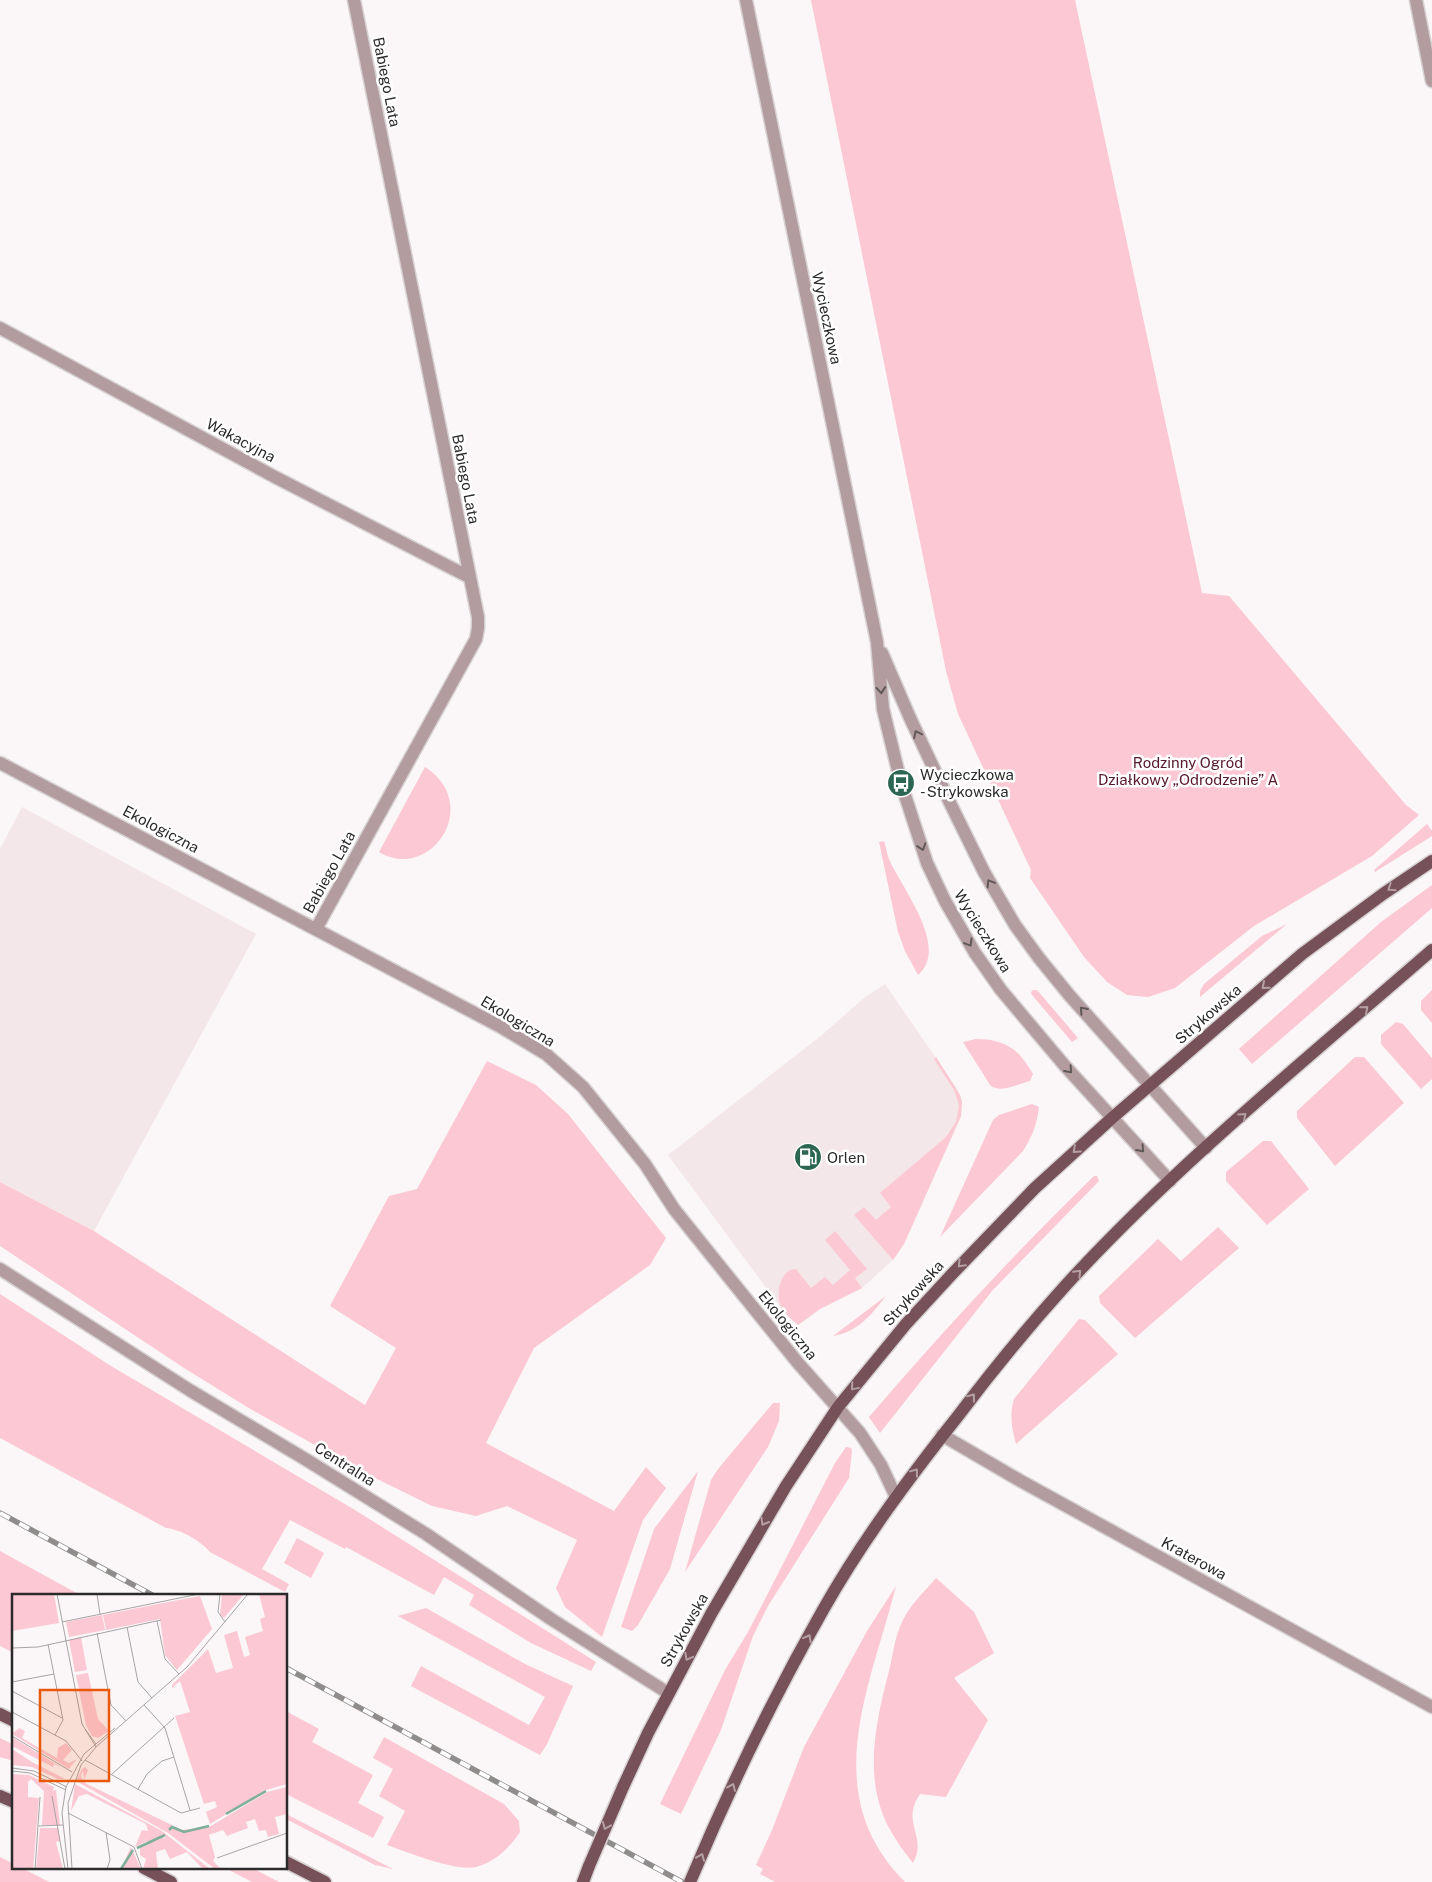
<svg xmlns="http://www.w3.org/2000/svg" width="1432" height="1882" font-family="'Public Sans',sans-serif">
	<style>
		.built { fill: #f4e7ea }
		.green { fill: #fcc8d3 }
		.lines { fill: none; stroke-linecap: round; stroke-linejoin: round }
		.minor-casing { stroke: #d6d1d2; stroke-width: 15 }
		.tertiary-casing { stroke: #d6d1d2; stroke-width: 15 }
		.primary-casing { stroke: #d6d1d2; stroke-width: 15 }
		.minor { stroke: #b39ca0; stroke-width: 12 }
		.tertiary { stroke: #b39ca0; stroke-width: 12 }
		.primary { stroke: #77515a; stroke-width: 12 }
		.rail-casing { stroke: #8f8c8c; stroke-width: 5.5 }
		.rail { stroke: #fff; stroke-width: 4; stroke-dasharray: 11; stroke-linecap: butt }
		.primary-bridge-casing { stroke: #d6d1d2; stroke-width: 15; stroke-linecap: butt }
		.primary-bridge { stroke: #77515a; stroke-width: 12 }
		.oneway { stroke: #615859 }
		.oneway2 { stroke: #b49fa4 }
		.labels { text-anchor: middle; dominant-baseline: central; stroke-width: 5; stroke-linejoin: round; paint-order: stroke }
		.street-label { font-size: 15px; fill: #2b2a2a; stroke: #fff }
		.park-label { font-size: 15px; fill: #56192d; stroke: #fff }
		.poi-label { font-size: 15px; fill: #2b2a2a; stroke: #fff; text-anchor: start }
		.inset-river { fill: none; stroke: #7daf9b; stroke-width: 2.5 }
		.inset-road { fill: none; stroke: #a8a4a5; stroke-width: 1 }
		.view { fill: #e8590c; fill-opacity: 0.15; stroke: #e8590c; stroke-width: 2.5 }
		.inset-edge { fill: none; stroke: #2b2a2a; stroke-width: 2.5 }
	</style>
	<rect width="100%" height="100%" fill="#fbf6f7"/>
	<path class="built" d="M22,807L256,934L94,1231L0,1182V849Z
		M885,984L956,1087L962,1102L961,1116L904,1244L893,1260L862,1288L820,1309L798,1325L784,1312L668,1155L822,1035L864,998Z"/>
	<path class="green" d="M811,0H1075L1202,593L1229,596L1406,805L1419,815L1372,856L1254,926L1175,988L1148,997L1127,995L1107,982L1084,957L1030,878L1031,870L958,714L946,671Z
		M425,767C483,804 431,883 379,852Z
		M1427,824L1432,831V836L1375,872L1374,870Z
		M884,841C886,847 887,854 889,859C902,889 950,947 918,975L905,951L898,932L879,842Z
		M1432,885V908L1252,1064L1239,1049L1381,922Z
		M1287,924L1200,997V991L1204,984L1262,936Z
		M1033,990H1037L1078,1038L1072,1042L1032,995L1031,992Z
		M1432,990V1023L1421,1010V1001Z
		M1396,1022L1403,1024L1432,1058V1079L1421,1089L1381,1044V1035Z
		M976,1039C1005,1039 1019,1049 1033,1074L1030,1081C1018,1084 1000,1094 990,1085L963,1042Z
		M936,1057L960,1095L962,1102L961,1116L904,1244L893,1260L854,1215L864,1207L876,1220L891,1207L880,1193L946,1137L956,1122L959,1106L957,1099L954,1090L934,1059Z
		M1355,1057H1364L1404,1103L1335,1166L1297,1118V1111Z
		M487,1061L536,1085L568,1114L666,1238L650,1265L534,1348L486,1443L614,1511L646,1467L666,1488L643,1520L602,1637L565,1607L556,1588L577,1540L507,1506L476,1516L432,1506L365,1473L252,1410L184,1368L0,1246V1182L94,1231L365,1405L396,1348L330,1306L389,1196L417,1189Z
		M1032,1104L1039,1107C1037,1124 1032,1137 1023,1151L940,1237L993,1120L999,1115Z
		M1263,1141H1271L1309,1189L1267,1225L1226,1181V1172Z
		M1094,1176H1097L1099,1181L992,1291L880,1433L869,1417C941,1333 1015,1253 1094,1176Z
		M1218,1227L1239,1248L1135,1338L1100,1303L1099,1296L1158,1239L1181,1261Z
		M835,1231L867,1269L855,1278L862,1288L820,1309L798,1325C791,1319 783,1313 780,1304C776,1291 781,1269 796,1269L811,1288L825,1277L833,1285L850,1270L825,1240Z
		M0,1294L111,1366L355,1510L596,1662L591,1671L531,1643L469,1605L474,1595L444,1577L434,1595L346,1547L345,1549L290,1520L262,1569L289,1584L285,1592L210,1552C201,1541 180,1529 166,1528L0,1438Z
		M886,1296C871,1315 858,1332 833,1336Z
		M1079,1319L1085,1320L1118,1354L1016,1444C1012,1428 1009,1415 1014,1399Z
		M773,1403H780L779,1421L768,1447L685,1572L711,1480L718,1469Z
		M846,1447L851,1448L852,1451L849,1478L768,1606L753,1636L721,1730L681,1814L660,1804L725,1670L748,1632L835,1463Z
		M698,1471L670,1569L638,1625L632,1631L621,1627L654,1529Z
		M297,1538L324,1553L311,1578L284,1563Z
		M0,1551L82,1596H14V1653L0,1646Z
		M936,1578L974,1612L994,1653L954,1678L988,1720L946,1797L920,1794C900,1823 928,1836 913,1863C907,1855 900,1847 895,1838C862,1788 874,1729 888,1675C893,1657 894,1637 903,1620C910,1605 925,1591 936,1578Z
		M896,1586C870,1688 817,1794 905,1882H775L760,1874L763,1869L756,1865L772,1830L804,1747L867,1631Z
		M426,1608L525,1664L573,1686L547,1744L540,1755L411,1686L421,1666L529,1725L545,1697L398,1616Z
		M286,1711L319,1729L312,1742L373,1775L358,1803L384,1817L373,1838L286,1794Z
		M384,1737L504,1804L519,1821L520,1832C510,1847 495,1862 476,1867C456,1872 407,1852 387,1845L405,1811L379,1796L393,1769L373,1758Z
		M0,1738L14,1745V1761L0,1757Z
		M286,1814L393,1869L375,1865L286,1819Z
		M0,1857L14,1864V1868H22L49,1882H0Z
		M225,1868H252L279,1882H252Z"/>
	<g class="lines">
		<g class="minor-casing">
			<path id="minor" d="M1416,0L1432,81
				M0,328L273,476L469,577
				M0,763L501,1027L546,1054L583,1087L645,1164L674,1209L731,1280L798,1363L860,1433L881,1465L896,1497
				M316,929L476,639L478,628V617L354,0
				M0,1269L191,1391L305,1459L426,1534L551,1619L668,1693
				M942,1435L1019,1480L1432,1707"/>
		</g>
		<g class="tertiary-casing">
			<path id="tertiary" d="M746,0L877,642L883,709L901,783L927,863L945,901L975,953L1001,990L1065,1066L1170,1181
				M882,653L910,718L951,805L984,872L1015,925L1039,958L1070,996L1206,1148"/>
		</g>
		<g class="primary-casing">
			<path id="primary" d="M0,1714L14,1721
				M623,1787L648,1733L711,1614L786,1486L838,1407L906,1324L954,1272L1035,1188L1112,1118L1302,954L1383,894L1432,861
				M0,1796L14,1802
				M286,1862L325,1882
				M144,1868L171,1882
				M583,1882L589,1866
				M690,1882C729,1789 773,1698 823,1610C862,1541 909,1478 958,1416C992,1371 1028,1327 1066,1285C1177,1164 1308,1058 1432,950"/>
		</g>
		<use href="#minor" class="minor"/>
		<use href="#tertiary" class="tertiary"/>
		<use href="#primary" class="primary"/>
		<g class="rail-casing">
			<path id="rail" d="M0,1513L154,1596
				M286,1668L682,1882"/>
		</g>
		<use href="#rail" class="rail"/>
		<g class="primary-bridge-casing">
			<path id="primary-bridge" d="M589,1866L623,1787"/>
		</g>
		<use href="#primary-bridge" class="primary-bridge"/>
	</g>
	<defs><path id="oneway-chevron" d="M-2-3.5L2.5 0L-2 3.5" fill="none" stroke-width="1.6" stroke-linecap="round" stroke-linejoin="round" transform="scale(1.25)"/></defs>
	<g class="oneway">
		<use href="#oneway-chevron" transform="translate(881 690) rotate(85)"/>
		<use href="#oneway-chevron" transform="translate(917 734) rotate(-116)"/>
		<use href="#oneway-chevron" transform="translate(922 847) rotate(72)"/>
		<use href="#oneway-chevron" transform="translate(990 883) rotate(-121)"/>
		<use href="#oneway-chevron" transform="translate(969 943) rotate(59)"/>
		<use href="#oneway-chevron" transform="translate(1083 1010) rotate(-132)"/>
		<use href="#oneway-chevron" transform="translate(1069 1070) rotate(48)"/>
		<use href="#oneway-chevron" transform="translate(1141 1149) rotate(48)"/>
	</g>
	<g class="oneway2">
		<use href="#oneway-chevron" transform="translate(1391 888) rotate(146)"/>
		<use href="#oneway-chevron" transform="translate(1265 986) rotate(139)"/>
		<use href="#oneway-chevron" transform="translate(1365 1009) rotate(-41)"/>
		<use href="#oneway-chevron" transform="translate(1243 1116) rotate(-42)"/>
		<use href="#oneway-chevron" transform="translate(1076 1150) rotate(138)"/>
		<use href="#oneway-chevron" transform="translate(961 1264) rotate(134)"/>
		<use href="#oneway-chevron" transform="translate(1078 1273) rotate(-46)"/>
		<use href="#oneway-chevron" transform="translate(854 1387) rotate(130)"/>
		<use href="#oneway-chevron" transform="translate(972 1397) rotate(-52)"/>
		<use href="#oneway-chevron" transform="translate(915 1472) rotate(-53)"/>
		<use href="#oneway-chevron" transform="translate(764 1522) rotate(120)"/>
		<use href="#oneway-chevron" transform="translate(808 1638) rotate(-61)"/>
		<use href="#oneway-chevron" transform="translate(688 1657) rotate(118)"/>
		<use href="#oneway-chevron" transform="translate(732 1787) rotate(-66)"/>
		<use href="#oneway-chevron" transform="translate(606 1826) rotate(113)"/>
		<use href="#oneway-chevron" transform="translate(701 1857) rotate(-67)"/>
	</g>
	<defs>
		<g id="bus-disc" transform="scale(1.4375)"><circle r="9.5" fill="#2a6651" stroke="#fff"/><path d="M-5-6H5V4H4V6H2V4H-2V6H-4V4H-5ZM-3.5-4V0h7V-4ZM-3.5 1.2v1.5H-2V1.2ZM2 1.2v1.5H3.5V1.2Z" fill="#fff"/></g>
		<g id="fuel-disc" transform="scale(1.4375)"><circle r="9.5" fill="#2a6651" stroke="#fff"/><path d="M-5.5-6h7V0h2V4h1.3V-2.5L3-4.5l.8-.8L6-3V5H2.5V1h-1V6h-7ZM-4.2-4.7v3.2H.2V-4.7Z" fill="#fff"/></g>
	</defs>
	<g fill-rule="evenodd">
		<use href="#bus-disc" x="901" y="783"/>
		<use href="#fuel-disc" x="808" y="1157"/>
	</g>
	<g class="labels">
		<g class="street-label">
			<text transform="translate(387 82) rotate(79)">Babiego Lata</text>
			<text transform="translate(827 318) rotate(78)">Wycieczkowa</text>
			<text transform="translate(241 440) rotate(28)">Wakacyjna</text>
			<text transform="translate(466 479) rotate(79)">Babiego Lata</text>
			<text transform="translate(161 829) rotate(28)">Ekologiczna</text>
			<text transform="translate(329 872) rotate(-61)">Babiego Lata</text>
			<text transform="translate(983 931) rotate(58)">Wycieczkowa</text>
			<text transform="translate(1208 1014) rotate(-41)">Strykowska</text>
			<text transform="translate(518 1021) rotate(31)">Ekologiczna</text>
			<text transform="translate(913 1293) rotate(-48)">Strykowska</text>
			<text transform="translate(788 1325) rotate(51)">Ekologiczna</text>
			<text transform="translate(345 1464) rotate(32)">Centralna</text>
			<text transform="translate(1194 1558) rotate(29)">Kraterowa</text>
			<text transform="translate(684 1630) rotate(-61)">Strykowska</text>
		</g>
		<g class="park-label">
			<text x="1188" y="762">Rodzinny Ogród<tspan x="1188" dy="17">Działkowy „Odrodzenie” A</tspan></text>
		</g>
		<g class="poi-label">
			<text x="920" y="774">Wycieczkowa<tspan x="920" dy="17">- Strykowska</tspan></text>
			<text x="827" y="1157">Orlen</text>
		</g>
	</g>
	<g transform="translate(12 1594)">
		<rect width="275" height="275" fill="#fbf6f7"/>
		<path d="M0,0H42L47,29L0,37ZM210,0H232L212,24L208,21ZM247,0H275V190L254,196L198,230L194,218L205,213L203,207L192,210L163,122L178,118L168,87L160,94V91L196,55L204,79L221,74L212,41L225,37L232,63L238,61L233,43L251,37L248,25L253,23ZM188,2L200,35L165,76L153,61L146,10ZM146,10L148,25L94,36L91,21ZM90,21L93,36L57,43L54,28ZM69,43L75,76L63,78L57,46ZM76,79L86,125L97,137L86,144L80,142L74,131L64,81ZM7,134L13,137L10,144L45,164L46,154L54,149L60,156L51,166L57,169L65,165L57,175L0,140ZM0,143L49,173L42,170L41,173L0,152ZM0,155L20,168L53,185H46L20,173L0,171ZM73,173L76,176L72,186L71,176L69,182L71,187L75,190L170,236L199,232L255,198L275,193V220L263,223L267,240L256,243L254,236L247,237L243,225L234,228L236,234L215,242L211,236L197,241L203,263L201,267L209,275H203L156,239L64,187L70,175ZM0,180L17,181L42,193L41,197L44,196L48,231H30L32,197L19,185L16,188V203L27,204L21,275H0ZM63,190L150,237L198,275H191L175,258L158,265L153,255L144,258L146,275H131L134,265L128,261V254L125,255L129,251L153,244L154,241L150,245L133,248L123,253L130,236L136,237L134,230L75,200L67,202L59,217ZM28,234H46L48,247L44,248L51,275H24ZM119,253L129,275H109Z" fill="#fcc8d3"/>
		<path class="inset-river" d="M214,220L254,197M157,236L160,233L172,238L197,232M125,254L153,241M109,275L121,256"/>
		<path class="inset-road" d="M45,0L70,130L84,153M85,0L88,20M208,0L206,18L213,28M145,27L153,65L167,80M50,28L187,0M115,33L126,88L140,104M85,39L99,111L114,127M36,50L51,126L43,141M0,54L26,53L149,26M0,88L42,80M0,97L50,124M132,111L153,134L178,216M0,118L54,147L70,167M73,135L84,150M0,142L60,178M73,166L169,219L188,214M0,174L22,177L55,193M0,177L18,179L54,196M100,180L162,124M126,195L135,180L150,167L162,163M40,202L53,275M56,219L122,253L130,275M27,232L51,231M94,238L98,266L95,275M205,264L275,239M23,275L28,203M56,275L50,219L54,193L72,160L103,134M60,275L56,209L69,171L84,153L175,73L236,0"/>
		<path class="view" d="M28,96H97V187H28Z"/>
		<rect width="275" height="275" class="inset-edge"/>
	</g>
</svg>
